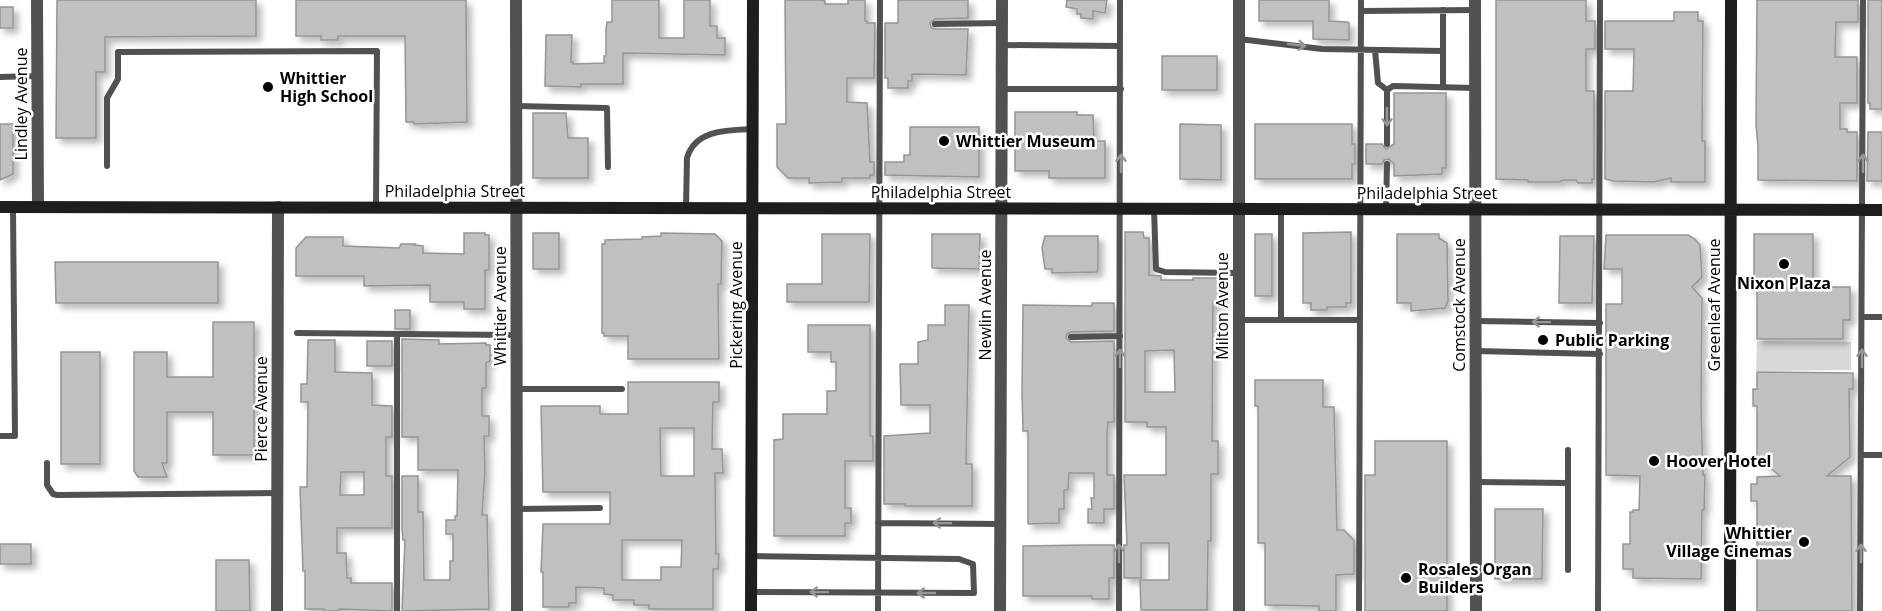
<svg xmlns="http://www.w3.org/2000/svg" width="1882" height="611" font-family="'Open Sans',sans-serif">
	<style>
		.green { fill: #d8d8d8 }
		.building { fill: #c0c0c0; stroke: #959595; stroke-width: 1.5; fill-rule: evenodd; filter: url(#shadow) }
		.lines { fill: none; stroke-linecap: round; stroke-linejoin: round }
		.lane { stroke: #515151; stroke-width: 6 }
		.street { stroke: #515151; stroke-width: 12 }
		.secondary { stroke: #1e1e1e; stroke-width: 12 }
		.oneway { stroke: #979797 }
		.poi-dot { fill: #000; stroke: #fff; stroke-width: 2 }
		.labels { text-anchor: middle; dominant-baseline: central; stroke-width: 5; stroke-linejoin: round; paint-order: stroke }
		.poi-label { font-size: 16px; font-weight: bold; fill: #000; stroke: #fff; text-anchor: start }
		.street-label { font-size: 16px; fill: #000; stroke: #fff }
	</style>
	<defs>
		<filter id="shadow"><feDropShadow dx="5" dy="5" stdDeviation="3" flood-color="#0004"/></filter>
	</defs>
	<rect width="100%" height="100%" fill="#fff"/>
	<path class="green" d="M1757,341L1851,342V370L1756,371Z"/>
	<path class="building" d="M57,0H256V36L105,37V72H96V138H56Z
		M296,0H466L467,122L414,124V122H406L405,36H338V40H321V36H296Z
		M612,0H659V38H684V0H710V26H717V38H725V55L623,53V84H581V87L545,86L546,35H572L571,62H573V64L604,63V56H606V29L607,22H612Z
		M785,0H819L825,1V4H848V0H865V21H867V23H875L874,78H847V102L867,103L870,162H874V175H870V178H842V182L809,183V178H788L777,167V124H786Z
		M898,0H968V18L935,19L930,23L931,27L934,29H968L966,75L912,74V81H908V88H888V78H885V23H898Z
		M1067,0H1107L1105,13L1093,11V19L1081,18V14H1077V9L1066,7Z
		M1259,0H1329V21L1347,22L1349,23V40L1313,39V21H1259Z
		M1496,0H1586V21H1595V49H1586V91H1594V179H1592V183H1578L1576,180H1563L1559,182H1528V180L1496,179Z
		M1757,0H1858V22H1836L1835,57H1857V103H1840V129H1847V132H1857V181L1758,180V146L1756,125Z
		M1868,0H1882V109H1870V103H1868Z
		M0,7H13V28H0Z
		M1674,12H1698V21H1703L1702,141H1705V182H1671V178L1654,182L1613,181L1605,179V91H1633L1634,49H1605V21H1674Z
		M1162,56H1217V90H1162Z
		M1394,93H1446V168H1442V174L1394,176V164L1389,159L1384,160L1382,164H1366V144H1382L1386,149L1394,144Z
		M1015,112H1077V115H1093L1094,141H1105V178H1049V171H1015Z
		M533,113H566L568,138H588V178H533Z
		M0,124H13V174L0,180Z
		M1180,124L1221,125V180L1180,179Z
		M1255,124H1352V144H1355V164H1352V179H1255Z
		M910,127H979V177L885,175V162H904V155H910Z
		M1868,132H1882V181H1867Z
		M1125,232H1143L1144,238H1149V275L1161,276V280H1193V278H1218V281H1222V303H1213L1212,441H1218V474H1211V541H1208L1207,610H1141L1140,580H1169V543H1141V578H1124V545H1127L1124,475H1166V427H1147V422H1125ZM1174,350L1175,392H1145V351Z
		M1351,232V303H1346V307H1327V310H1311V303H1303V233Z
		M464,233H485V235H489V270H485V309H464V302H430V285L364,286V276H296V248L306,237H343V246L399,248L401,244H415L414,245L423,246V253L464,254Z
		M533,233H559V269H533Z
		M661,233L715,234L722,241L721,284H718L719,359H628V336H604V333H602V244H605V240L642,239V237L661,236Z
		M822,234H870L869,302H787V284H822Z
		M932,234H980L979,269L932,268Z
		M1255,234H1272V296H1255Z
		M1397,234H1439V238L1447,243L1448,301L1445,308L1411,311V303H1397Z
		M1754,234H1813V287H1850V320H1843V339H1757V290H1754Z
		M1606,235H1688L1695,239L1700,245L1702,277L1692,287L1702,298L1701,406L1703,475H1705L1704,510H1702L1701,579L1633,578V569H1623V544H1630V512H1633V510H1639L1640,476L1606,475V304H1622V269H1604Z
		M1045,236H1098V269L1097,272L1052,273V269H1045L1042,248Z
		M1560,236H1594L1592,303H1559Z
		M55,262H218V303H56Z
		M1092,303H1114V331L1071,332L1067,334L1066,338L1071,342L1114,341V422H1108L1107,434V475H1114V509H1104V523H1088V509H1092L1091,498H1094V473H1069L1068,490H1064V509H1059V523L1028,524V431H1023L1022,392L1023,305L1092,306Z
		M945,305H969L966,464H972V506H905V504H884V436L930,433V405H901L900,364H918V342L928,340V325H945Z
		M395,310H410V329H395Z
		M213,322H254V455H213V412H167V463H162L167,477H138L134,471V352H167V377H213Z
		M808,325H870V436H873V461H845V508H851V523H845V536H774V440L783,439V414H827V391H836V362H831V352H808Z
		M402,339L439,340V344L486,343V345H490V361L486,363V388H482V416H489V436H484L485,471L482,515H487L489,609L402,611L405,540H403L402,528V476H418V512H423L424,580H450V561H453V534H446V520H455V516H457L458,470H418V437H402Z
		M308,340H335V372L372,373V405L392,406V437H386V476H392V528H337V553H346L347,578H351V583H392V611L339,609V611H324V609H305V571H303L300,487H307L308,402H301V384H307ZM341,472H364V495H340Z
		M367,341H392V366H367Z
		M61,352H100V464H61Z
		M1757,372L1853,373V389H1849L1850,457L1827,476H1851L1852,611H1757V501H1751V484H1757V477L1780,476L1757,457V406H1753V389H1757Z
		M1255,380H1323V407H1334L1337,530H1344L1354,540V574L1336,575V611H1319V606L1265,605V543H1258V406H1255Z
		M628,382H719V402H713L712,449H722L723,473H715L716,554H719L718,569H713V609H649V605H634V600H613V595L604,594V588L576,587V603H569V607H543V572H541L543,524H610V492H543L541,406H600V414H628ZM660,428H694V476H661ZM622,540H682L681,567H661V580H622Z
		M1375,441H1447V611H1365V475H1375Z
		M1495,509H1543L1542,579H1495Z
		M0,544H31V564H0Z
		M1086,545H1114V578H1109V599H1092V596H1023V546Z
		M216,560H249L250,611H216Z"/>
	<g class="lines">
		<path class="lane" d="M1361,11L1475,10
			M935,24L1002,23
			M1239,39L1322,49L1443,51
			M1002,45L1120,46
			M1375,50L1378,83L1387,90
			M0,77L37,76
			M1443,87V10
			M1002,89H1121
			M1387,90L1393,86L1475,88
			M1387,90V144
			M516,106L607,108L608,167
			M107,166V98L118,79V52L377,51L376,208
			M686,208L687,158C695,129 729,130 753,129
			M1154,209L1156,269L1165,272L1238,273
			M1386,209L1387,164
			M1862,317H1882
			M1239,320H1281V209
			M1281,320H1360
			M1476,321L1600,323
			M297,333L517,335
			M1071,337L1120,336
			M1476,351L1600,354
			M517,389H622
			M0,436H15L13,207
			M1861,455H1882
			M47,463V485L53,494L57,495L277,493
			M1476,482L1568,483V450
			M1568,483V570
			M517,509L600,508
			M878,523L1000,524
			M751,592L974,593L973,564L959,559L751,556
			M397,611V334
			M878,611L880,0
			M1119,611L1120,0
			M1359,611L1361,0
			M1598,611L1600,0
			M1860,611L1863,0"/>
		<path class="street" d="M37,0L38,207
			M516,0L517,611
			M1475,0L1476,611
			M277,611L278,207
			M1000,611L1002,0
			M1239,611V0"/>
		<path class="secondary" d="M0,207L1882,210
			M751,611L753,0
			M1730,611L1731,0"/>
	</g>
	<defs><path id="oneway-shaft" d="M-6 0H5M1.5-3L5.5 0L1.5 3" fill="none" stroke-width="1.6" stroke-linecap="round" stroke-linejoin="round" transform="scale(1.5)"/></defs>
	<g class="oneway">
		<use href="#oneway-shaft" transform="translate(1297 45) rotate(7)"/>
		<use href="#oneway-shaft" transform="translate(1387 117) rotate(90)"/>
		<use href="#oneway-shaft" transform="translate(1121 163) rotate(-90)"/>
		<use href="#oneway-shaft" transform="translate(1863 163) rotate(-90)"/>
		<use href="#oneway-shaft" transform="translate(1541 322) rotate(-179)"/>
		<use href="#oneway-shaft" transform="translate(1120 358) rotate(-90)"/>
		<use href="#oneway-shaft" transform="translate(1862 358) rotate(-90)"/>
		<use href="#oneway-shaft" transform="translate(942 523) rotate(-179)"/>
		<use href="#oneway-shaft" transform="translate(1119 553) rotate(-90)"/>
		<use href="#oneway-shaft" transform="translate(1861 553) rotate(-90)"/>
		<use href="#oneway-shaft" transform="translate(819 592) rotate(-179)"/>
		<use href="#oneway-shaft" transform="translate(926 593) rotate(180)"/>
	</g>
	<g class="poi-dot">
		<circle cx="268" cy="87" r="6"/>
		<circle cx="944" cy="141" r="6"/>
		<circle cx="1784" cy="264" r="6"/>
		<circle cx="1543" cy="340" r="6"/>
		<circle cx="1654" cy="461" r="6"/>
		<circle cx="1804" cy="542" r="6"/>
		<circle cx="1406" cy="578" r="6"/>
	</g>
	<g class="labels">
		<g class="poi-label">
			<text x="280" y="78">Whittier<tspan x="280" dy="18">High School</tspan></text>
			<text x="956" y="141">Whittier Museum</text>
			<text x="1784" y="283" text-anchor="middle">Nixon Plaza</text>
			<text x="1555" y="340">Public Parking</text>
			<text x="1666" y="461">Hoover Hotel</text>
			<text x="1792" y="533" text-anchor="end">Whittier<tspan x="1792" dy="18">Village Cinemas</tspan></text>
			<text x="1418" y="569">Rosales Organ<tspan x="1418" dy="18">Builders</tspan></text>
		</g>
		<g class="street-label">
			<text transform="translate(21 104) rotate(-90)">Lindley Avenue</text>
			<text x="455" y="191">Philadelphia Street</text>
			<text x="941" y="192">Philadelphia Street</text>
			<text x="1427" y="193">Philadelphia Street</text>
			<text transform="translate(736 305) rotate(-90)">Pickering Avenue</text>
			<text transform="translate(985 305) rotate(-90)">Newlin Avenue</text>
			<text transform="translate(1459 305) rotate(-90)">Comstock Avenue</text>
			<text transform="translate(1714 305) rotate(-90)">Greenleaf Avenue</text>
			<text transform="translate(500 306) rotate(-90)">Whittier Avenue</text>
			<text transform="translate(1222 306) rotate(-90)">Milton Avenue</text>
			<text transform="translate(261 409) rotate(-90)">Pierce Avenue</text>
		</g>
	</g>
</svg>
